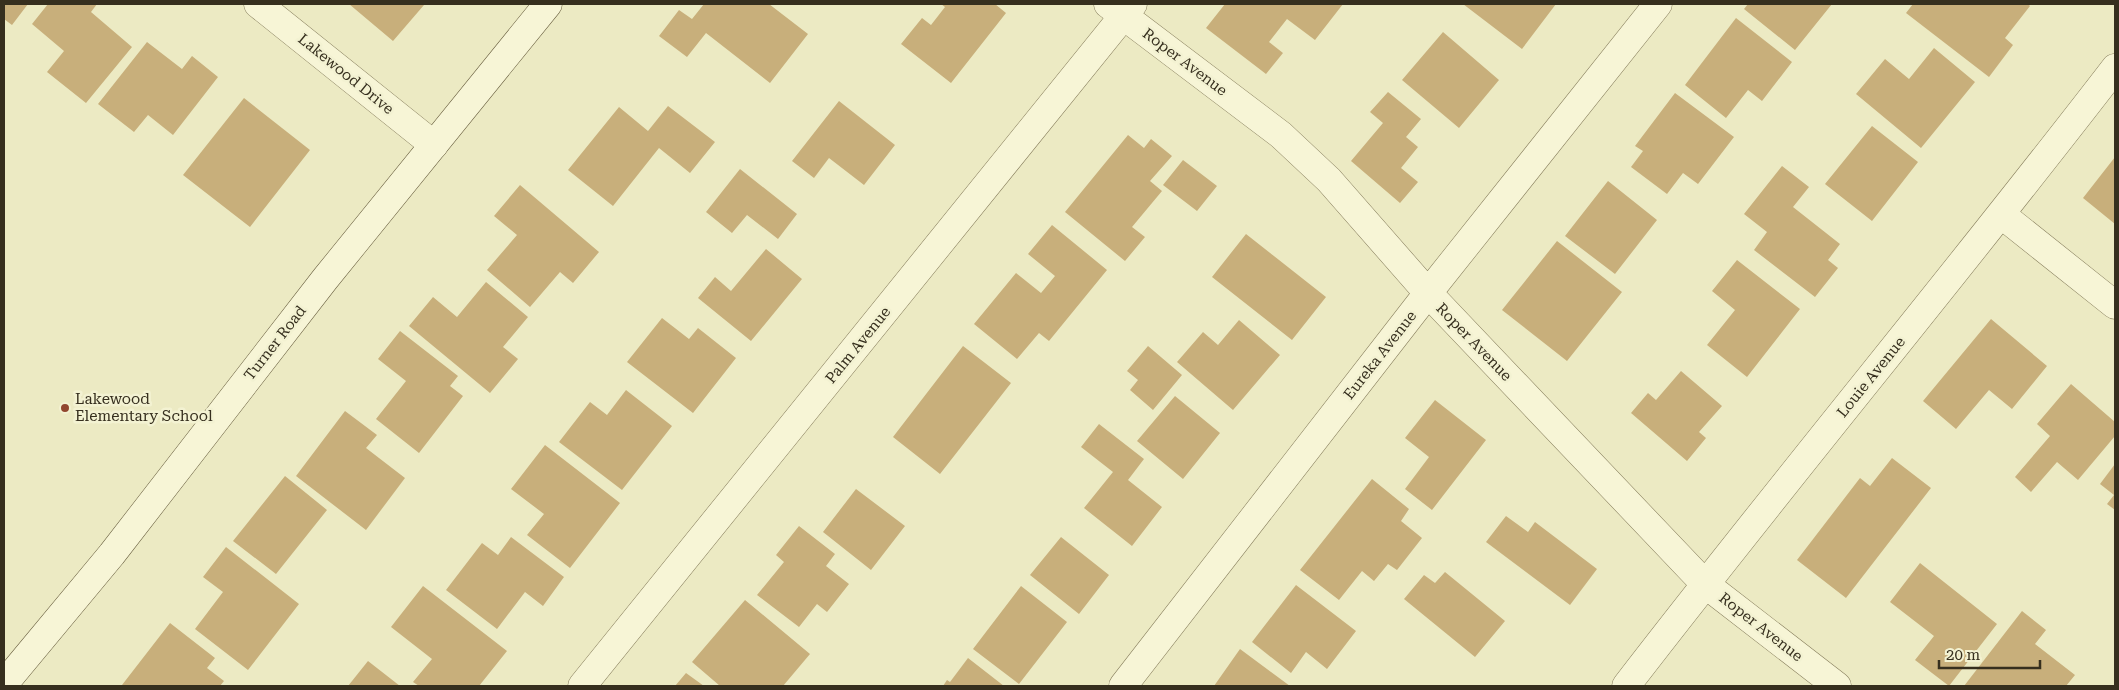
<svg xmlns="http://www.w3.org/2000/svg" width="2119" height="690" font-family="'Roboto Serif',serif">
	<style>
		.building { fill: #c8af7b }
		.lines { fill: none; stroke-linecap: round; stroke-linejoin: round }
		.street-casing { stroke: #857c5b; stroke-width: 29 }
		.secondary-casing { stroke: #675d3e; stroke-width: 29 }
		.street { stroke: #f7f5d6; stroke-width: 28 }
		.secondary { stroke: #f7f5d6; stroke-width: 28 }
		.poi-dot { fill: #91462e; stroke: #f3f2d2; stroke-width: 2 }
		.labels { text-anchor: middle; dominant-baseline: central; stroke-width: 5; stroke-linejoin: round; paint-order: stroke }
		.street-label { font-size: 15px; fill: #362f1e; stroke: #f3f2d2 }
		.poi-label { font-size: 15px; fill: #362f1e; stroke: #f3f2d2; text-anchor: start }
	</style>
	<rect width="100%" height="100%" fill="#eceac3"/>
	<path class="building" d="M4,4H28L12,25L4,19Z
		M48,4H97L91,12L132,47L86,103L47,72L64,51L32,24Z
		M349,4H422L424,5L393,41Z
		M704,4H769L808,34L770,83L706,33L687,57L659,36L679,10L692,19Z
		M941,4H995L1006,13L951,83L901,44L922,18L931,25L945,7Z
		M1225,4H1343L1315,40L1287,19L1269,42L1283,53L1266,74L1206,28Z
		M1463,4H1556L1522,49Z
		M1748,4H1832L1795,50L1744,9Z
		M1913,4H2028L2030,6L2005,38L2013,45L1989,77L1906,13Z
		M1736,18L1792,62L1762,101L1748,90L1726,118L1685,85Z
		M1443,32L1499,80L1459,128L1402,80Z
		M147,42L182,69L192,56L218,77L173,135L148,115L134,132L98,104Z
		M1934,48L1975,82L1921,148L1856,94L1885,59L1909,79Z
		M1388,92L1421,119L1406,137L1418,147L1401,168L1418,182L1400,203L1351,161L1383,123L1370,112Z
		M1675,93L1734,137L1698,184L1683,173L1667,194L1631,167L1643,151L1635,146Z
		M244,98L310,150L250,227L183,175Z
		M839,101L895,145L864,185L829,158L814,178L792,161Z
		M668,106L715,142L690,173L659,148L613,206L568,170L619,107L648,131Z
		M1872,126L1918,162L1872,221L1825,184Z
		M1128,135L1144,148L1151,139L1172,156L1150,181L1162,191L1132,227L1145,237L1125,261L1065,212Z
		M2115,157V224L2083,198Z
		M1183,160L1217,186L1197,211L1163,185Z
		M1782,166L1809,187L1793,207L1840,244L1828,260L1838,268L1815,297L1754,250L1767,232L1744,214Z
		M740,169L797,214L778,239L747,215L732,233L706,212Z
		M1608,181L1657,220L1615,274L1565,236Z
		M520,185L599,252L573,283L560,272L530,307L487,270L517,235L494,216Z
		M1052,225L1107,270L1049,341L1039,333L1017,359L974,324L1016,273L1041,293L1055,276L1028,254Z
		M1246,234L1326,297L1292,340L1212,277Z
		M1557,241L1622,292L1567,361L1502,310Z
		M766,249L802,279L751,341L698,298L715,277L731,291Z
		M1737,260L1800,309L1747,377L1707,345L1735,310L1712,291Z
		M486,282L528,317L503,347L518,359L490,393L409,326L433,297L457,317Z
		M662,318L689,339L698,328L736,358L693,413L627,362Z
		M1991,319L2047,366L2012,409L1989,390L1956,429L1923,401Z
		M1239,320L1280,355L1233,410L1177,362L1203,332L1218,345Z
		M400,331L458,376L450,386L463,396L419,453L376,419L406,381L378,359Z
		M963,346L1011,383L940,474L893,437Z
		M1148,346L1182,375L1153,410L1130,390L1138,380L1127,371Z
		M1681,371L1722,406L1699,432L1706,438L1687,461L1631,413L1648,393L1656,400Z
		M2071,384L2115,422V436L2078,480L2057,462L2031,492L2015,477L2050,436L2037,424Z
		M626,390L672,426L622,490L559,442L590,402L607,415Z
		M1175,396L1220,433L1183,479L1137,441Z
		M1435,400L1486,440L1432,510L1405,489L1429,457L1405,438Z
		M345,411L377,435L366,448L405,478L366,530L296,476Z
		M1099,424L1144,459L1128,480L1162,507L1132,546L1084,508L1113,472L1081,447Z
		M545,445L620,503L570,568L527,535L544,514L511,489Z
		M1892,458L1931,488L1846,598L1797,560L1860,478L1870,486Z
		M2115,464V510L2107,504L2114,495L2100,484Z
		M285,476L327,510L276,574L233,541Z
		M1372,479L1409,509L1401,521L1422,538L1397,570L1388,564L1374,581L1362,571L1339,600L1300,570Z
		M856,489L905,526L871,570L823,532Z
		M1506,516L1528,532L1535,522L1597,569L1570,605L1486,542Z
		M799,526L835,554L826,566L849,584L827,612L817,604L799,627L757,595L784,562L776,555Z
		M511,537L564,577L543,606L525,592L497,629L446,590L482,543L498,555Z
		M1061,537L1109,575L1079,614L1030,575Z
		M226,547L299,604L248,670L195,629L223,592L203,577Z
		M1920,563L1997,624L1949,686L1915,660L1934,636L1890,602Z
		M1445,572L1505,621L1475,657L1404,599L1424,575L1435,583Z
		M1296,585L1356,631L1327,669L1306,652L1291,673L1252,642Z
		M423,586L507,651L479,686H419L413,682L432,659L391,627Z
		M1021,586L1067,622L1019,684L973,649Z
		M745,600L810,654L783,686H720L692,662Z
		M2022,611L2046,630L2035,644L2075,675L2066,686H1964Z
		M170,623L215,658L207,668L224,681L220,686L122,685Z
		M1240,649L1290,686H1214Z
		M968,658L1004,686H943L947,680L950,682Z
		M368,661L400,686H348Z
		M686,673L704,686H675Z"/>
	<g class="lines">
		<g class="street-casing">
			<path id="street" d="M258,4L434,145
				M1108,4L1281,135L1329,180L1428,293L1705,584L1837,686
				M2002,215L2115,305
				M582,686L1133,4
				M1123,686L1428,293L1658,4
				M1626,686C1786,478 1955,276 2115,68"/>
		</g>
		<g class="secondary-casing">
			<path id="secondary" d="M4,684L112,554L325,279L548,4"/>
		</g>
		<use href="#street" class="street"/>
		<use href="#secondary" class="secondary"/>
	</g>
	<circle class="poi-dot" cx="65" cy="408" r="5"/>
	<g class="labels">
		<g class="street-label">
			<text transform="translate(1185 62) rotate(37)">Roper Avenue</text>
			<text transform="translate(346 74) rotate(39)">Lakewood Drive</text>
			<text transform="translate(1474 342) rotate(46)">Roper Avenue</text>
			<text transform="translate(275 343) rotate(-52)">Turner Road</text>
			<text transform="translate(858 345) rotate(-51)">Palm Avenue</text>
			<text transform="translate(1380 355) rotate(-52)">Eureka Avenue</text>
			<text transform="translate(1871 377) rotate(-51)">Louie Avenue</text>
			<text transform="translate(1761 627) rotate(38)">Roper Avenue</text>
		</g>
		<g class="poi-label">
			<text x="75" y="399">Lakewood<tspan x="75" dy="17">Elementary School</tspan></text>
		</g>
	</g>
	<rect width="2119" height="690" fill="none" stroke="#362f1e" stroke-width="10"/>
	<path d="M1939 660v8h101v-8" fill="none" stroke="#362f1e" stroke-width="2.5"/>
	<text x="1946" y="660" font-size="15" fill="#362f1e" stroke="#f3f2d2" stroke-width="4" paint-order="stroke">20 m</text>
</svg>
